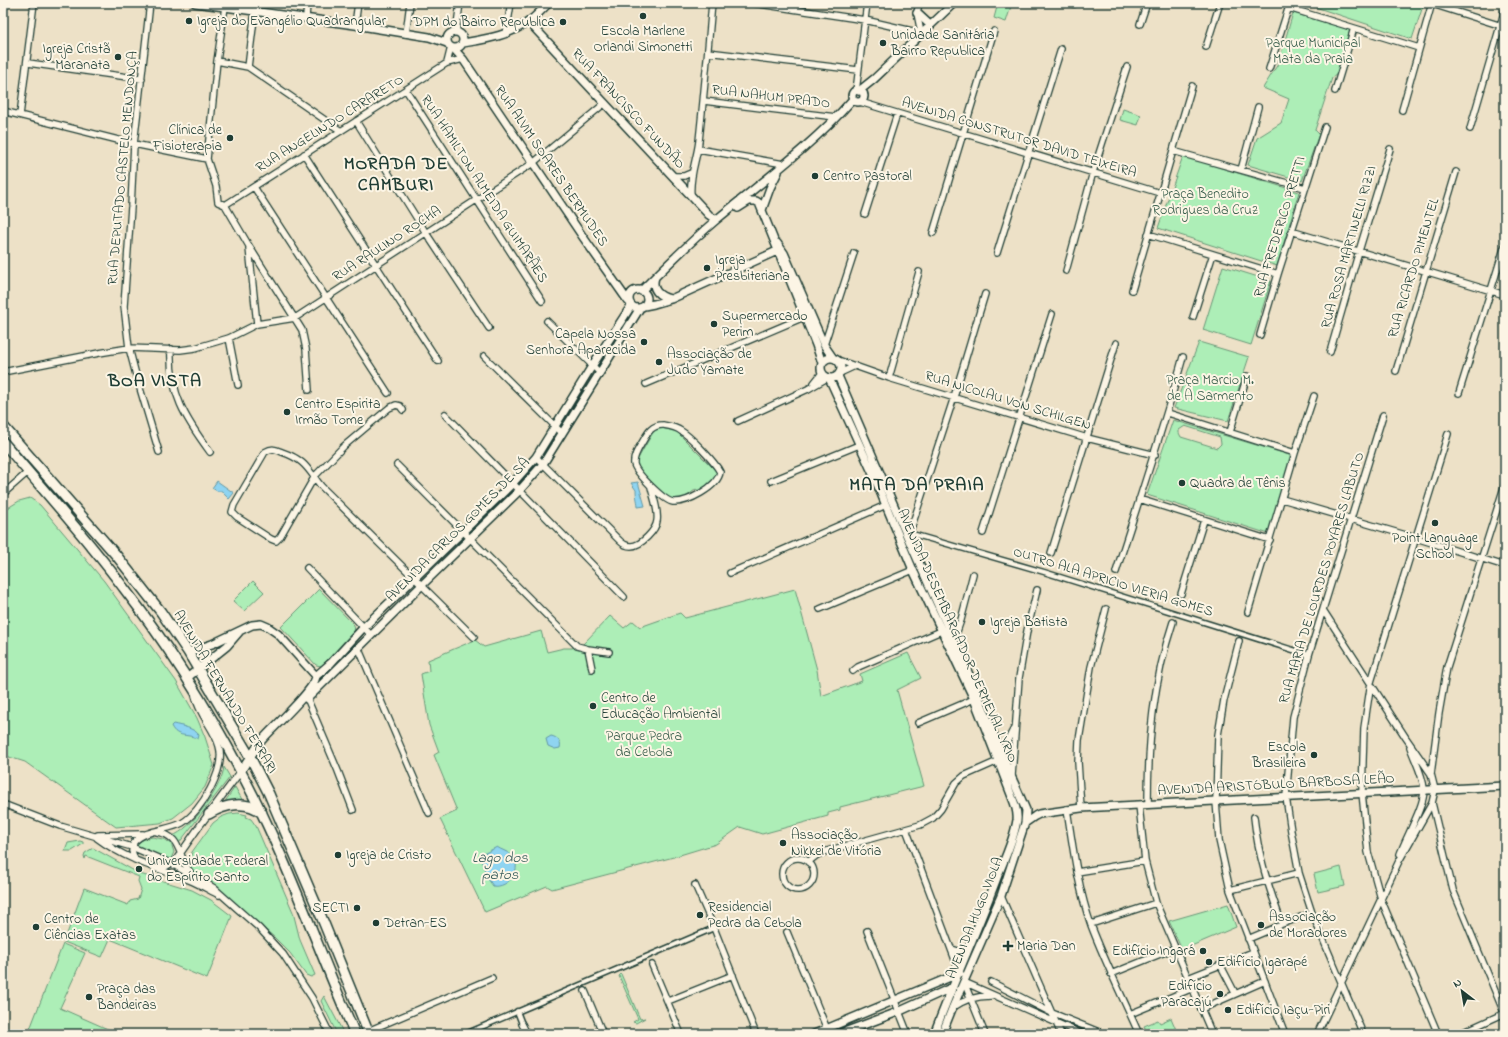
<svg xmlns="http://www.w3.org/2000/svg" width="1508" height="1037" font-family="'Indie Flower',sans-serif">
	<style>
		.green { fill: #adeeb7; stroke: #669676; fill-rule: evenodd }
		.water { fill: #8fd4f1; stroke: #6298a5 }
		.lines { fill: none; stroke-linecap: round; stroke-linejoin: round }
		.pedestrian-casing { stroke: #1f3d34; stroke-width: 7 }
		.minor-casing { stroke: #1f3d34; stroke-width: 8 }
		.tertiary-casing { stroke: #1f3d34; stroke-width: 10 }
		.primary-casing { stroke: #1f3d34; stroke-width: 12 }
		.pedestrian { stroke: #fcf5e5; stroke-width: 4 }
		.minor { stroke: #fcf5e5; stroke-width: 5.5 }
		.tertiary { stroke: #fcf5e5; stroke-width: 7 }
		.primary { stroke: #fcf5e5; stroke-width: 9 }
		.poi-dot { fill: #1f3d34; stroke: #fcf5e5; stroke-width: 1.5 }
		.labels { text-anchor: middle; dominant-baseline: central; stroke-width: 4; stroke-linejoin: round; paint-order: stroke }
		.poi-label { font-size: 14px; fill: #1f3d34; stroke: #fcf5e5; text-anchor: start }
		.park-label { font-size: 14px; fill: #3b604e; stroke: #fcf5e5 }
		.street-label { font-size: 14px; fill: #1f3d34; stroke: #fcf5e5 }
		.water-label { font-size: 15px; font-style: italic; fill: #355b5a; stroke: #fcf5e5 }
		.district-label { font-size: 18px; font-weight: bold; letter-spacing: 1px; fill: #1f3d34; stroke: #fcf5e5 }
	</style>
	<rect width="100%" height="100%" fill="#ede1c7"/>
	<filter id="ink" filterUnits="userSpaceOnUse"><feTurbulence type="fractalNoise" baseFrequency=".025" numOctaves="2"/><feDisplacementMap in="SourceGraphic" scale="8" xChannelSelector="R" yChannelSelector="G"/><feConvolveMatrix kernelMatrix="1 2 1 2 8 2 1 2 1" color-interpolation-filters="sRGB"/></filter>
	<g filter="url(#ink)">
		<path class="green" d="M998,3H1012L1006,22L994,18Z
			M1303,3H1424L1412,39Z
			M1293,13L1351,30L1337,74L1332,78L1315,130L1319,134L1302,181L1248,165L1257,138L1281,123L1289,99L1263,88L1278,64Z
			M1123,109L1141,115L1138,125L1120,120Z
			M1183,156L1299,192L1277,266L1158,228Z
			M1223,266L1271,281L1251,345L1203,330Z
			M1199,342L1249,357L1228,421L1174,408Z
			M1173,420L1293,456L1269,534L1147,495ZM1185,426L1220,437L1221,444L1217,448L1181,437L1179,433V430Z
			M656,427L676,431L717,472V477L700,492L696,489L684,499L672,501L637,468L636,462Z
			M30,498L40,505L104,581L176,681L197,718L205,737L214,765L205,787L192,803L173,818L160,823L116,827L25,762L3,755V511L19,501Z
			M253,581L264,592L244,611L233,601Z
			M319,589L354,625L355,632L321,666L316,665L281,627Z
			M795,589L817,670L821,696L862,681L860,674L908,653L921,678L897,690L924,786L840,807V810L828,813V816L762,834L740,827L716,844L670,858L552,889L547,886L485,912L440,819L457,811L434,755L439,752L429,725L421,674L429,671L428,660L475,640L484,647L541,631L547,652L564,648H572L583,644L610,616L624,628L633,621L640,627L680,613L685,618Z
			M224,767L230,777L179,843L172,836C191,830 222,787 224,767Z
			M235,787L244,803H224Z
			M238,813L247,815L246,817L251,819L256,826L293,912L300,940L315,975L311,977L306,975L290,953L275,938L226,895L195,874L191,869L189,862L192,852L213,823L221,817L229,814Z
			M152,837L163,839L171,843L174,852L170,861L135,846L142,840Z
			M80,841L83,842V844L72,851H65L68,843Z
			M93,848L140,874L192,890L211,900L232,916L207,979L110,939L102,957L64,942L84,888L128,905L130,901L138,899L141,889L138,881L139,877L86,856L85,859L84,856L85,853Z
			M1341,867L1345,886L1318,892L1314,874Z
			M1228,904L1236,927L1182,950L1169,921Z
			M63,944L85,953L60,1008L119,1034H28Z
			M621,974L640,1019L645,1018L636,1023L633,1022L638,1019L619,976Z
			M324,996L344,1034H337L321,1001Z
			M1171,1018L1178,1034H1158L1152,1028L1146,1030L1144,1026L1158,1020L1160,1023Z"/>
		<path class="water" d="M217,481L234,493L229,499L224,494L222,491H217L212,488Z
			M638,482L645,506L638,507C638,502 636,498 636,490L631,483Z
			M173,724C182,726 194,728 199,735L198,739C189,733 177,739 171,726Z
			M551,736C557,737 562,742 560,748L555,749L548,746L546,739Z
			M497,847C501,850 507,851 511,855C525,868 508,889 493,886L488,879L480,857L483,854Z"/>
		<g class="lines">
			<g class="pedestrian-casing">
				<path id="pedestrian" d="M909,533L1044,572L1309,655
					M517,1011L522,1024
					M465,1034L714,928"/>
			</g>
			<g class="minor-casing">
				<path id="minor" d="M150,3L134,144L131,207L124,306L129,348L136,375L159,452
					M753,3L865,20L921,33L917,13L919,3
					M1074,4V3
					M1432,4L1505,27
					M225,7L217,61L207,159L216,186L218,202L225,205L249,246L302,330L306,349L309,390
					M1289,8L1419,48
					M306,18L307,3
					M1140,24L1147,3
					M355,25L358,3
					M456,32L460,3
					M406,34L410,3
					M506,34L511,3
					M1206,47L1220,3
					M708,52L858,70
					M217,61L248,67L341,131
					M28,63L142,79
					M447,63L451,47
					M248,67L256,3
					M1269,69L1290,3
					M406,90L542,301
					M856,91L867,3
					M1335,91L1354,28
					M704,101L836,117
					M860,102L1160,193
					M1402,110L1432,3
					M3,111L134,144L207,159
					M20,115L34,3
					M356,121L426,233L489,328
					M1470,129L1505,9
					M698,149L784,164
					M1173,151L1305,188
					M304,154L438,361
					M1241,170L1258,107
					M673,176H684L691,173
					M254,187L388,393
					M691,195C689,176 697,159 699,141C704,95 708,49 712,3
					M225,205L447,63L463,59
					M865,214L897,114
					M1291,231L1505,295
					M933,233L994,31
					M1148,234L1278,274
					M249,248L257,324
					M997,253L1061,49
					M1066,271L1093,172L1127,67
					M1132,290L1192,86
					M1193,317L1213,254
					M547,321L599,372
					M1260,335L1278,274L1325,127
					M229,338L238,385
					M824,345L854,253
					M171,349C169,393 185,418 210,452
					M1330,352L1359,251L1390,149
					M484,356L562,433
					M838,360L889,378L1087,438L1155,455
					M1396,371L1456,172
					M3,372L99,353L129,348L180,350L195,348L229,338L257,324L295,318L533,163L605,103
					M840,373L855,366
					M889,378L919,272
					M814,383L822,373
					M646,384L804,317
					M1459,393L1505,245
					M403,410L400,406L396,405L389,408L344,446L315,476L280,537L276,541L271,539L237,517L232,512L234,505L265,452C272,448 275,449 282,452C305,460 307,468 321,486L474,637
					M1168,413L1295,453
					M445,414L624,597
					M738,421L808,389L827,378
					M663,425C669,426 676,427 681,431C690,436 715,462 720,472C718,487 687,503 673,502C664,501 636,473 634,464C633,456 639,448 643,441C648,432 652,425 663,425Z
					M1230,432L1247,376
					M536,457L620,541C623,544 627,546 631,546C641,546 656,530 657,521C659,510 653,497 651,487
					M397,465L577,646L588,649L609,652
					M771,481L859,445
					M3,494L28,472
					M1139,499L1270,540
					M1282,499L1416,538L1505,566
					M983,533L1052,314
					M908,538L954,397L985,294
					M1051,553L1116,343
					M307,568L371,635
					M1116,572C1139,500 1163,429 1183,357
					M730,573L886,505
					M1181,594L1204,520
					M820,609L913,570
					M1248,612L1295,453L1314,396
					M954,640L961,620L973,574
					M1239,641L1224,700L1218,735L1216,801L1219,840L1230,890L1285,1034
					M358,647L429,813
					M588,649L592,669
					M853,671L858,667L941,631
					M307,698L338,771L353,810
					M918,723L974,699
					M1001,753L1013,730
					M1431,774L1439,713L1447,667L1505,484
					M1012,776L1019,678L1027,631L1037,590
					M1432,803L1453,890L1505,1015
					M3,804L60,826L132,847L172,864L214,888L259,928L283,954L312,998L330,1034
					M1148,804C1148,741 1153,682 1173,622
					M1139,805L1145,861L1156,903L1212,1034
					M1081,808L1078,762L1079,740L1091,667L1106,609
					M1067,809C1073,848 1078,888 1091,925C1105,962 1123,998 1139,1034
					M1254,817C1258,856 1269,888 1282,924L1312,913
					M906,829L960,973
					M157,832C182,836 177,855 190,872
					M98,835L143,834
					M97,838C125,859 156,868 189,880C199,884 209,890 219,895
					M1400,854C1406,837 1425,805 1424,789C1423,775 1415,761 1410,747
					M782 874a16 16 0 1 1 32 0a16 16 0 1 1-32 0Z
					M135,860L132,851L134,842C146,829 167,831 182,823C201,812 226,769 219,746C214,728 199,715 195,696
					M808,862L817,855L827,851L920,825L933,818L941,809L956,783L964,776L998,761
					M157,869L167,866L175,861L201,824L241,771
					M1077,872L1145,861
					M695,885L714,928L756,1034
					M1230,890L1299,873
					M1001,896L1061,1034
					M1091,924L1156,903
					M867,931L908,1034
					M787,932L829,1034
					M1248,939L1279,926
					M952,949L967,954
					M652,965L681,1034
					M1221,966L1235,993
					M1111,974L1175,948
					M1188,978L1253,952
					M964,982L1082,1034
					M964,982L985,1034
					M991,982L1052,1013L1104,1034
					M585,991L603,1034
					M668,1001L733,975
					M952,1008C963,1000 977,996 991,996
					M1201,1009L1265,981
					M1130,1014L1193,988
					M522,1024L527,1034
					M368,1031L492,978
					M1317,1034L1399,861L1432,803L1435,790L1431,774L1406,738L1323,610
					M1363,1034L1312,913L1299,873L1291,831L1286,797L1293,717L1309,655L1383,415
					M1438,1034L1381,899L1368,852L1362,793L1364,728L1371,682L1448,434
					M1459,1034L1505,1013"/>
			</g>
			<g class="tertiary-casing">
				<path id="tertiary" d="M195,3L355,25L429,37L447,43
					M917,13L930,25
					M529,22L709,215L716,220
					M447 40a8 8 0 1 1 16 0a8 8 0 1 1-16 0Z
					M463,43C486,39 508,36 528,22C536,17 542,9 549,3
					M453,48L463,59L583,237L628,301
					M852 96a6 6 0 1 1 12 0a6 6 0 1 1-12 0Z
					M859,91L874,79L954,3
					M738,208L749,201H756L759,203L816,345L822,363
					M762,210L770,188L778,172
					M777,243L784,253L824,345L833,358
					M655,277C651,290 659,296 670,299
					M629 299a9 9 0 1 1 18 0a9 9 0 1 1-18 0Z
					M641,291C665,267 690,242 716,220C762,182 814,144 853,99
					M644,306L654,304L671,299L777,251
					M821 368a10 10 0 1 1 20 0a10 10 0 1 1-20 0Z
					M838,376L908,538L979,697L1001,753L1026,810L1025,823L1001,896L952,1009L942,1034
					M829,378L872,472L913,570L974,699L1012,797C1015,804 1018,812 1017,820C1014,839 1005,858 998,875C978,929 954,981 934,1034
					M188,652L212,644L252,625L261,624L268,627L278,634L316,676
					M187,678L227,646L240,631
					M307,699L422,585L520,490L543,464L640,308
					M241,771C248,761 254,750 262,740C273,727 315,690 316,676L331,663L364,627L513,483L536,457L592,366L631,306
					M1025,823L1035,816L1039,814L1081,808L1505,786
					M814,1034L960,973
					M839,1034L898,1012L953,987"/>
			</g>
			<g class="primary-casing">
				<path id="primary" d="M3,426L116,555L161,612L188,652L250,757L269,794L321,916L369,1034
					M3,442C43,490 86,537 123,587C168,645 207,707 241,772C286,856 317,947 355,1034
					M209,814C225,804 247,800 262,813"/>
			</g>
			<use href="#pedestrian" class="pedestrian"/>
			<use href="#minor" class="minor"/>
			<use href="#tertiary" class="tertiary"/>
			<use href="#primary" class="primary"/>
		</g>
	</g>
	<g class="poi-dot">
		<circle cx="643" cy="16" r="4"/>
		<circle cx="189" cy="21" r="4"/>
		<circle cx="563" cy="22" r="4"/>
		<circle cx="883" cy="43" r="4"/>
		<circle cx="118" cy="57" r="4"/>
		<circle cx="230" cy="138" r="4"/>
		<circle cx="815" cy="176" r="4"/>
		<circle cx="707" cy="268" r="4"/>
		<circle cx="714" cy="324" r="4"/>
		<circle cx="644" cy="342" r="4"/>
		<circle cx="659" cy="362" r="4"/>
		<circle cx="287" cy="412" r="4"/>
		<circle cx="1182" cy="483" r="4"/>
		<circle cx="1435" cy="523" r="4"/>
		<circle cx="982" cy="622" r="4"/>
		<circle cx="593" cy="706" r="4"/>
		<circle cx="1314" cy="755" r="4"/>
		<circle cx="783" cy="843" r="4"/>
		<circle cx="338" cy="855" r="4"/>
		<circle cx="139" cy="869" r="4"/>
		<circle cx="357" cy="908" r="4"/>
		<circle cx="700" cy="915" r="4"/>
		<circle cx="376" cy="923" r="4"/>
		<circle cx="1261" cy="925" r="4"/>
		<circle cx="36" cy="927" r="4"/>
		<path d="M1006 940h4v4h4v4h-4v4h-4v-4h-4v-4h4z"/>
		<circle cx="1203" cy="951" r="4"/>
		<circle cx="1209" cy="962" r="4"/>
		<circle cx="1220" cy="994" r="4"/>
		<circle cx="89" cy="997" r="4"/>
		<circle cx="1228" cy="1010" r="4"/>
	</g>
	<g class="labels">
		<g class="poi-label">
			<text x="197" y="21">Igreja do Evangélio Quadrangular</text>
			<text x="555" y="22" text-anchor="end">DPM do Bairro Republica</text>
			<text x="643" y="31" text-anchor="middle">Escola Marlene<tspan x="643" dy="16">Orlandi Simonetti</tspan></text>
			<text x="891" y="35">Unidade Sanitária<tspan x="891" dy="16">Bairro Republica</tspan></text>
			<text x="110" y="49" text-anchor="end">Igreja Cristã<tspan x="110" dy="16">Maranata</tspan></text>
			<text x="222" y="130" text-anchor="end">Clínica de<tspan x="222" dy="16">Fisioterapia</tspan></text>
			<text x="823" y="176">Centro Pastoral</text>
			<text x="715" y="260">Igreja<tspan x="715" dy="16">Presbiteriana</tspan></text>
			<text x="722" y="316">Supermercado<tspan x="722" dy="16">Perim</tspan></text>
			<text x="636" y="334" text-anchor="end">Capela Nossa<tspan x="636" dy="16">Senhora Aparecida</tspan></text>
			<text x="667" y="354">Associação de<tspan x="667" dy="16">Judo Yamate</tspan></text>
			<text x="295" y="404">Centro Espirita<tspan x="295" dy="16">Irmão Tome</tspan></text>
			<text x="1190" y="483">Quadra de Tênis</text>
			<text x="1435" y="538" text-anchor="middle">Point Language<tspan x="1435" dy="16">School</tspan></text>
			<text x="990" y="622">Igreja Batista</text>
			<text x="601" y="698">Centro de<tspan x="601" dy="16">Educação Ambiental</tspan></text>
			<text x="1306" y="747" text-anchor="end">Escola<tspan x="1306" dy="16">Brasileira</tspan></text>
			<text x="791" y="835">Associação<tspan x="791" dy="16">Nikkei de Vitória</tspan></text>
			<text x="346" y="855">Igreja de Cristo</text>
			<text x="147" y="861">Universidade Federal<tspan x="147" dy="16">do Espírito Santo</tspan></text>
			<text x="708" y="907">Residencial<tspan x="708" dy="16">Pedra da Cebola</tspan></text>
			<text x="349" y="908" text-anchor="end">SECTI</text>
			<text x="1269" y="917">Associação<tspan x="1269" dy="16">de Moradores</tspan></text>
			<text x="44" y="919">Centro de<tspan x="44" dy="16">Ciências Exatas</tspan></text>
			<text x="384" y="923">Detran-ES</text>
			<text x="1017" y="946">Maria Dan</text>
			<text x="1195" y="951" text-anchor="end">Edifício Ingará</text>
			<text x="1217" y="962">Edifício Igarapé</text>
			<text x="1212" y="986" text-anchor="end">Edifício<tspan x="1212" dy="16">Paracajú</tspan></text>
			<text x="97" y="989">Praça das<tspan x="97" dy="16">Bandeiras</tspan></text>
			<text x="1236" y="1010">Edifício Iaçu-Piri</text>
		</g>
		<g class="park-label">
			<text x="1313" y="43">Parque Municipal<tspan x="1313" dy="16">Mata da Praia</tspan></text>
			<text x="1205" y="194">Praça Benedito<tspan x="1205" dy="16">Rodrigues da Cruz</tspan></text>
			<text x="1210" y="380">Praça Marcio M.<tspan x="1210" dy="16">de A Sarmento</tspan></text>
			<text x="644" y="736">Parque Pedra<tspan x="644" dy="16">da Cebola</tspan></text>
		</g>
		<g class="street-label">
			<text transform="translate(771 97) rotate(7)">RUA NAHUM PRADO</text>
			<text transform="translate(628 109) rotate(47)">RUA FRANCISCO FUNDÃO</text>
			<text transform="translate(330 124) rotate(-32)">RUA ANGELINDO CARARETO</text>
			<text transform="translate(1019 138) rotate(17)">AVENIDA CONSTRUTOR DAVID TEIXEIRA</text>
			<text transform="translate(551 166) rotate(56)">RUA ALVIM SOARES BERMUDES</text>
			<text transform="translate(123 168) rotate(-85)">RUA DEPUTADO CASTELO MENDONÇA</text>
			<text transform="translate(484 189) rotate(57)">RUA HAMILTON ALMEIDA GUIMARÃES</text>
			<text transform="translate(1280 227) rotate(-73)">RUA FREDERICO PRETTI</text>
			<text transform="translate(387 244) rotate(-33)">RUA RAULINO ROCHA</text>
			<text transform="translate(1349 247) rotate(-74)">RUA ROSA MARTINELLI RIZZI</text>
			<text transform="translate(1414 268) rotate(-73)">RUA RICARDO PIMENTEL</text>
			<text transform="translate(1008 401) rotate(17)">RUA NICOLAU VON SCHILGEN</text>
			<text transform="translate(458 530) rotate(-45)">AVENIDA CARLOS GOMES DE SÁ</text>
			<text transform="translate(1322 578) rotate(-73)">RUA MARIA DE LOURDES POYARES LABUTO</text>
			<text transform="translate(1113 582) rotate(17)">OUTRO ALA APRICIO VIERIA GOMES</text>
			<text transform="translate(957 636) rotate(66)">AVENIDA DESEMBARGADOR DERMEVAL LYRIO</text>
			<text transform="translate(225 692) rotate(59)">AVENIDA FERNANDO FERRARI</text>
			<text transform="translate(1276 785) rotate(-3)">AVENIDA ARISTÓBULO BARBOSA LEÃO</text>
			<text transform="translate(975 918) rotate(-68)">AVENIDA HUGO VIOLA</text>
		</g>
		<g class="water-label">
			<text x="500" y="858">Lago dos<tspan x="500" dy="17">patos</tspan></text>
		</g>
		<g class="district-label">
			<text x="396" y="165">MORADA DE<tspan x="396" dy="21">CAMBURI</tspan></text>
			<text x="155" y="382">BOA VISTA</text>
			<text x="917" y="486">MATA DA PRAIA</text>
		</g>
	</g>
	<rect width="1508" height="1037" fill="none" stroke="#fcf5e5" stroke-width="16"/>
	<rect x="8" y="8" width="1492" height="1021" fill="none" stroke="#1f3d34" stroke-width="1.5" filter="url(#ink)"/>
	<g transform="translate(1462 991) rotate(329)" stroke="#fcf5e5" stroke-width="3" paint-order="stroke">
	<path d="M0-3L7 15L0 10L-7 15Z" fill="#1f3d34"/>
	<text y="-6" font-size="11" font-weight="bold" text-anchor="middle" fill="#1f3d34">N</text>
	</g>
</svg>
